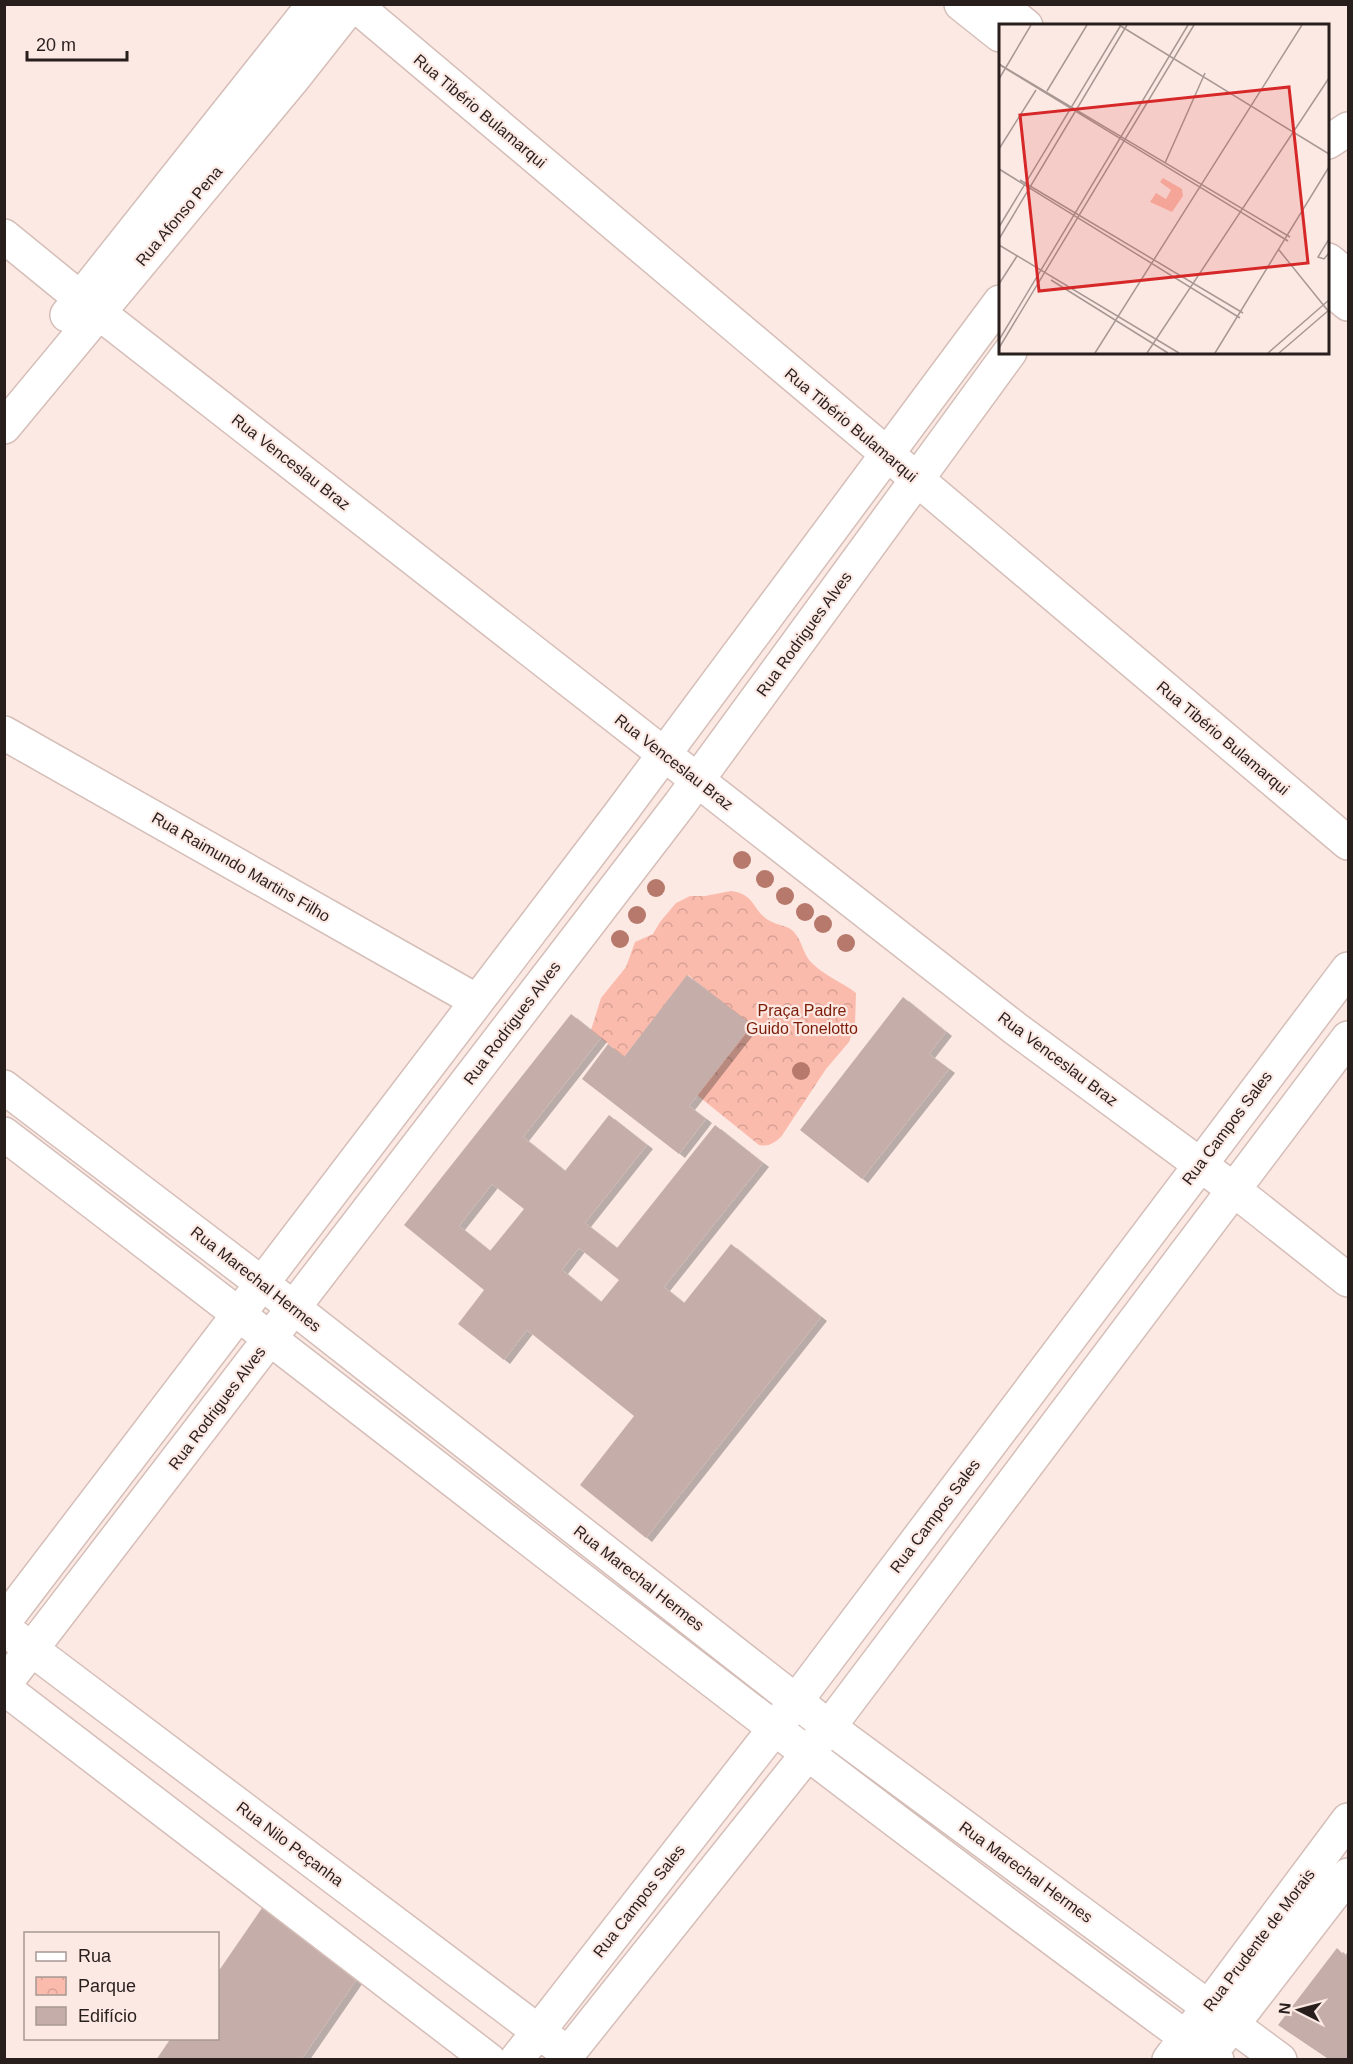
<svg xmlns="http://www.w3.org/2000/svg" width="1353" height="2064" font-family="Helvetica,sans-serif">
	<style>
		.park { fill: url(#park-crowns) }
		.building { fill: #c5aea9; fill-rule: evenodd; filter: url(#shadow) }
		.lines { fill: none; stroke-linecap: round; stroke-linejoin: round }
		.minor-casing { stroke: #d5beb8; stroke-width: 36 }
		.minor { stroke: #fff; stroke-width: 33 }
		.tree { fill: #b6796b }
		.labels { text-anchor: middle; dominant-baseline: central; stroke-width: 4.5; stroke-linejoin: round; paint-order: stroke }
		.street-label { font-size: 16px; fill: #281f1d; stroke: #fce9e4 }
		.park-label { font-size: 16px; fill: #7c1d08; stroke: #fce9e4 }
		.inset-road { fill: none; stroke: #a79894; stroke-width: 1.5 }
		.view { fill: #d62828; fill-opacity: 0.15; stroke: #d62828; stroke-width: 3 }
		.inset-edge { fill: none; stroke: #281f1d; stroke-width: 3 }
	</style>
	<defs>
		<pattern id="park-crowns" width="20" height="18" patternUnits="userSpaceOnUse" patternTransform="scale(1.5)"><rect width="20" height="18" fill="#fbbbac"/><path d="M2 6a3 3 0 1 1 6 0M12 15a3 3 0 1 1 6 0" fill="none" stroke="#d7a094"/></pattern>
		<filter id="shadow"><feDropShadow dx="6" dy="4" stdDeviation="0" flood-color="#0004"/></filter>
	</defs>
	<rect width="100%" height="100%" fill="#fce9e4"/>
	<path class="park" d="M731,891C756,894 752,911 770,921C778,926 788,925 794,932C803,942 803,956 813,964C825,976 842,982 856,993L855,1025L849,1042L826,1069L781,1137C774,1143 769,1147 759,1145L697,1095L751,1025L688,975L624,1057L591,1030L601,998L626,967L635,942L653,934L660,922L676,903L690,896H705Z"/>
	<path class="building" d="M687,975L752,1025L689,1106L706,1119L679,1154L582,1079L608,1044L624,1057Z
		M903,997L946,1032L929,1054L949,1069L862,1179L800,1130Z
		M571,1014L601,1038L523,1137L565,1171L609,1115L647,1145L585,1223L617,1248L715,1125L763,1163L664,1287L684,1303L731,1244L821,1317L646,1538L580,1485L634,1416L527,1330L504,1360L458,1324L484,1290L404,1225ZM492,1184L524,1209L490,1251L459,1226ZM579,1248L619,1280L601,1302L562,1270Z
		M264,1905L361,1973L301,2060H156L171,2038H218V1972Z
		M1337,1948L1345,1956L1348,1951V2060H1330L1278,2025Z"/>
	<g class="lines">
		<g class="minor-casing">
			<path id="minor" d="M354,4L1348,843
				M961,4L1000,35
				M999,4L1026,26
				M1328,142L1348,129
				M4,236L80,298L1016,1029L1233,1189L1348,1280
				M1328,260L1348,276
				M1328,287L1348,304
				M67,315L314,4
				M4,427L292,80L352,4
				M4,733L477,1001
				M4,1087L294,1308L829,1727L1280,2060
				M4,1134C409,1443 806,1760 1217,2060
				M4,1622L619,815L1000,302
				M14,1636L555,2044
				M4,1685L680,804L1010,352
				M4,1688L489,2060
				M1220,2041L1348,1875
				M516,2060L796,1701L1348,969
				M563,2060L829,1727L1348,1038
				M1169,2060L1348,1820"/>
		</g>
		<use href="#minor" class="minor"/>
	</g>
	<g class="tree">
		<circle cx="742" cy="860" r="9"/>
		<circle cx="765" cy="879" r="9"/>
		<circle cx="656" cy="888" r="9"/>
		<circle cx="785" cy="896" r="9"/>
		<circle cx="805" cy="912" r="9"/>
		<circle cx="637" cy="915" r="9"/>
		<circle cx="823" cy="924" r="9"/>
		<circle cx="620" cy="939" r="9"/>
		<circle cx="846" cy="943" r="9"/>
		<circle cx="801" cy="1071" r="9"/>
	</g>
	<g class="labels">
		<g class="street-label">
			<text transform="translate(480 111) rotate(40)">Rua Tibério Bulamarqui</text>
			<text transform="translate(179 216) rotate(-50)">Rua Afonso Pena</text>
			<text transform="translate(851 425) rotate(40)">Rua Tibério Bulamarqui</text>
			<text transform="translate(291 462) rotate(38)">Rua Venceslau Braz</text>
			<text transform="translate(804 634) rotate(-54)">Rua Rodrigues Alves</text>
			<text transform="translate(1223 738) rotate(40)">Rua Tibério Bulamarqui</text>
			<text transform="translate(674 762) rotate(38)">Rua Venceslau Braz</text>
			<text transform="translate(241 867) rotate(30)">Rua Raimundo Martins Filho</text>
			<text transform="translate(512 1023) rotate(-53)">Rua Rodrigues Alves</text>
			<text transform="translate(1058 1059) rotate(37)">Rua Venceslau Braz</text>
			<text transform="translate(1227 1128) rotate(-53)">Rua Campos Sales</text>
			<text transform="translate(256 1279) rotate(38)">Rua Marechal Hermes</text>
			<text transform="translate(217 1408) rotate(-53)">Rua Rodrigues Alves</text>
			<text transform="translate(935 1516) rotate(-53)">Rua Campos Sales</text>
			<text transform="translate(639 1578) rotate(38)">Rua Marechal Hermes</text>
			<text transform="translate(290 1844) rotate(37)">Rua Nilo Peçanha</text>
			<text transform="translate(1026 1872) rotate(36)">Rua Marechal Hermes</text>
			<text transform="translate(639 1901) rotate(-52)">Rua Campos Sales</text>
			<text transform="translate(1259 1940) rotate(-53)">Rua Prudente de Morais</text>
		</g>
		<g class="park-label">
			<text x="802" y="1010">Praça Padre<tspan x="802" dy="18">Guido Tonelotto</tspan></text>
		</g>
	</g>
	<g transform="translate(999 24)">
		<rect width="330" height="330" fill="#fce9e4"/>
		<path d="M164,154L183,165L184,172L173,188L151,178L157,169L167,175L172,166L161,158Z" fill="#fbbbac"/>
		<path class="inset-road" d="M120,1L330,130M0,40L291,213M1,41L289,217M0,55L32,1M48,67L88,1M0,125L37,66M166,139L206,49M0,145L241,294M21,156L244,289M0,203L122,1M0,215L128,1M330,215L319,233L325,235L330,229M0,221L180,329M280,226L330,288M52,256L169,329M0,260L18,232M0,316L189,1M0,324L195,1M96,329L303,1M148,329L330,54M216,329L330,143M269,329L330,276M280,329L330,286"/>
		<path class="view" d="M290,63L309,239L40,267L21,91Z"/>
		<rect width="330" height="330" class="inset-edge"/>
	</g>
	<rect width="1353" height="2064" fill="none" stroke="#281f1d" stroke-width="12"/>
	<rect x="24" y="1932" width="195" height="108" fill="#fce9e4" stroke="#a79894" stroke-width="1.5"/>
	<rect x="36" y="1952" width="30" height="9" fill="#ffffff" stroke="#a79894" stroke-width="1.5"/>
	<text x="78" y="1962" font-size="18" fill="#281f1d">Rua</text>
	<rect x="36" y="1977" width="30" height="18" fill="url(#park-crowns)" stroke="#a79894" stroke-width="1.5"/>
	<text x="78" y="1992" font-size="18" fill="#281f1d">Parque</text>
	<rect x="36" y="2007" width="30" height="18" fill="#c5aea9" stroke="#a79894" stroke-width="1.5"/>
	<text x="78" y="2022" font-size="18" fill="#281f1d">Edifício</text>
	<g transform="translate(1299 2010) rotate(276)" stroke="#fce9e4" stroke-width="4.5" paint-order="stroke">
	<path d="M0-4.5L10 22L0 15L-10 22Z" fill="#281f1d"/>
	<text y="-9" font-size="16" font-weight="bold" text-anchor="middle" fill="#281f1d">N</text>
	</g>
	<path d="M27 51v9h100v-9" fill="none" stroke="#281f1d" stroke-width="3"/>
	<text x="36" y="51" font-size="18" fill="#281f1d" stroke="#fce9e4" stroke-width="4.5" paint-order="stroke">20 m</text>
</svg>
